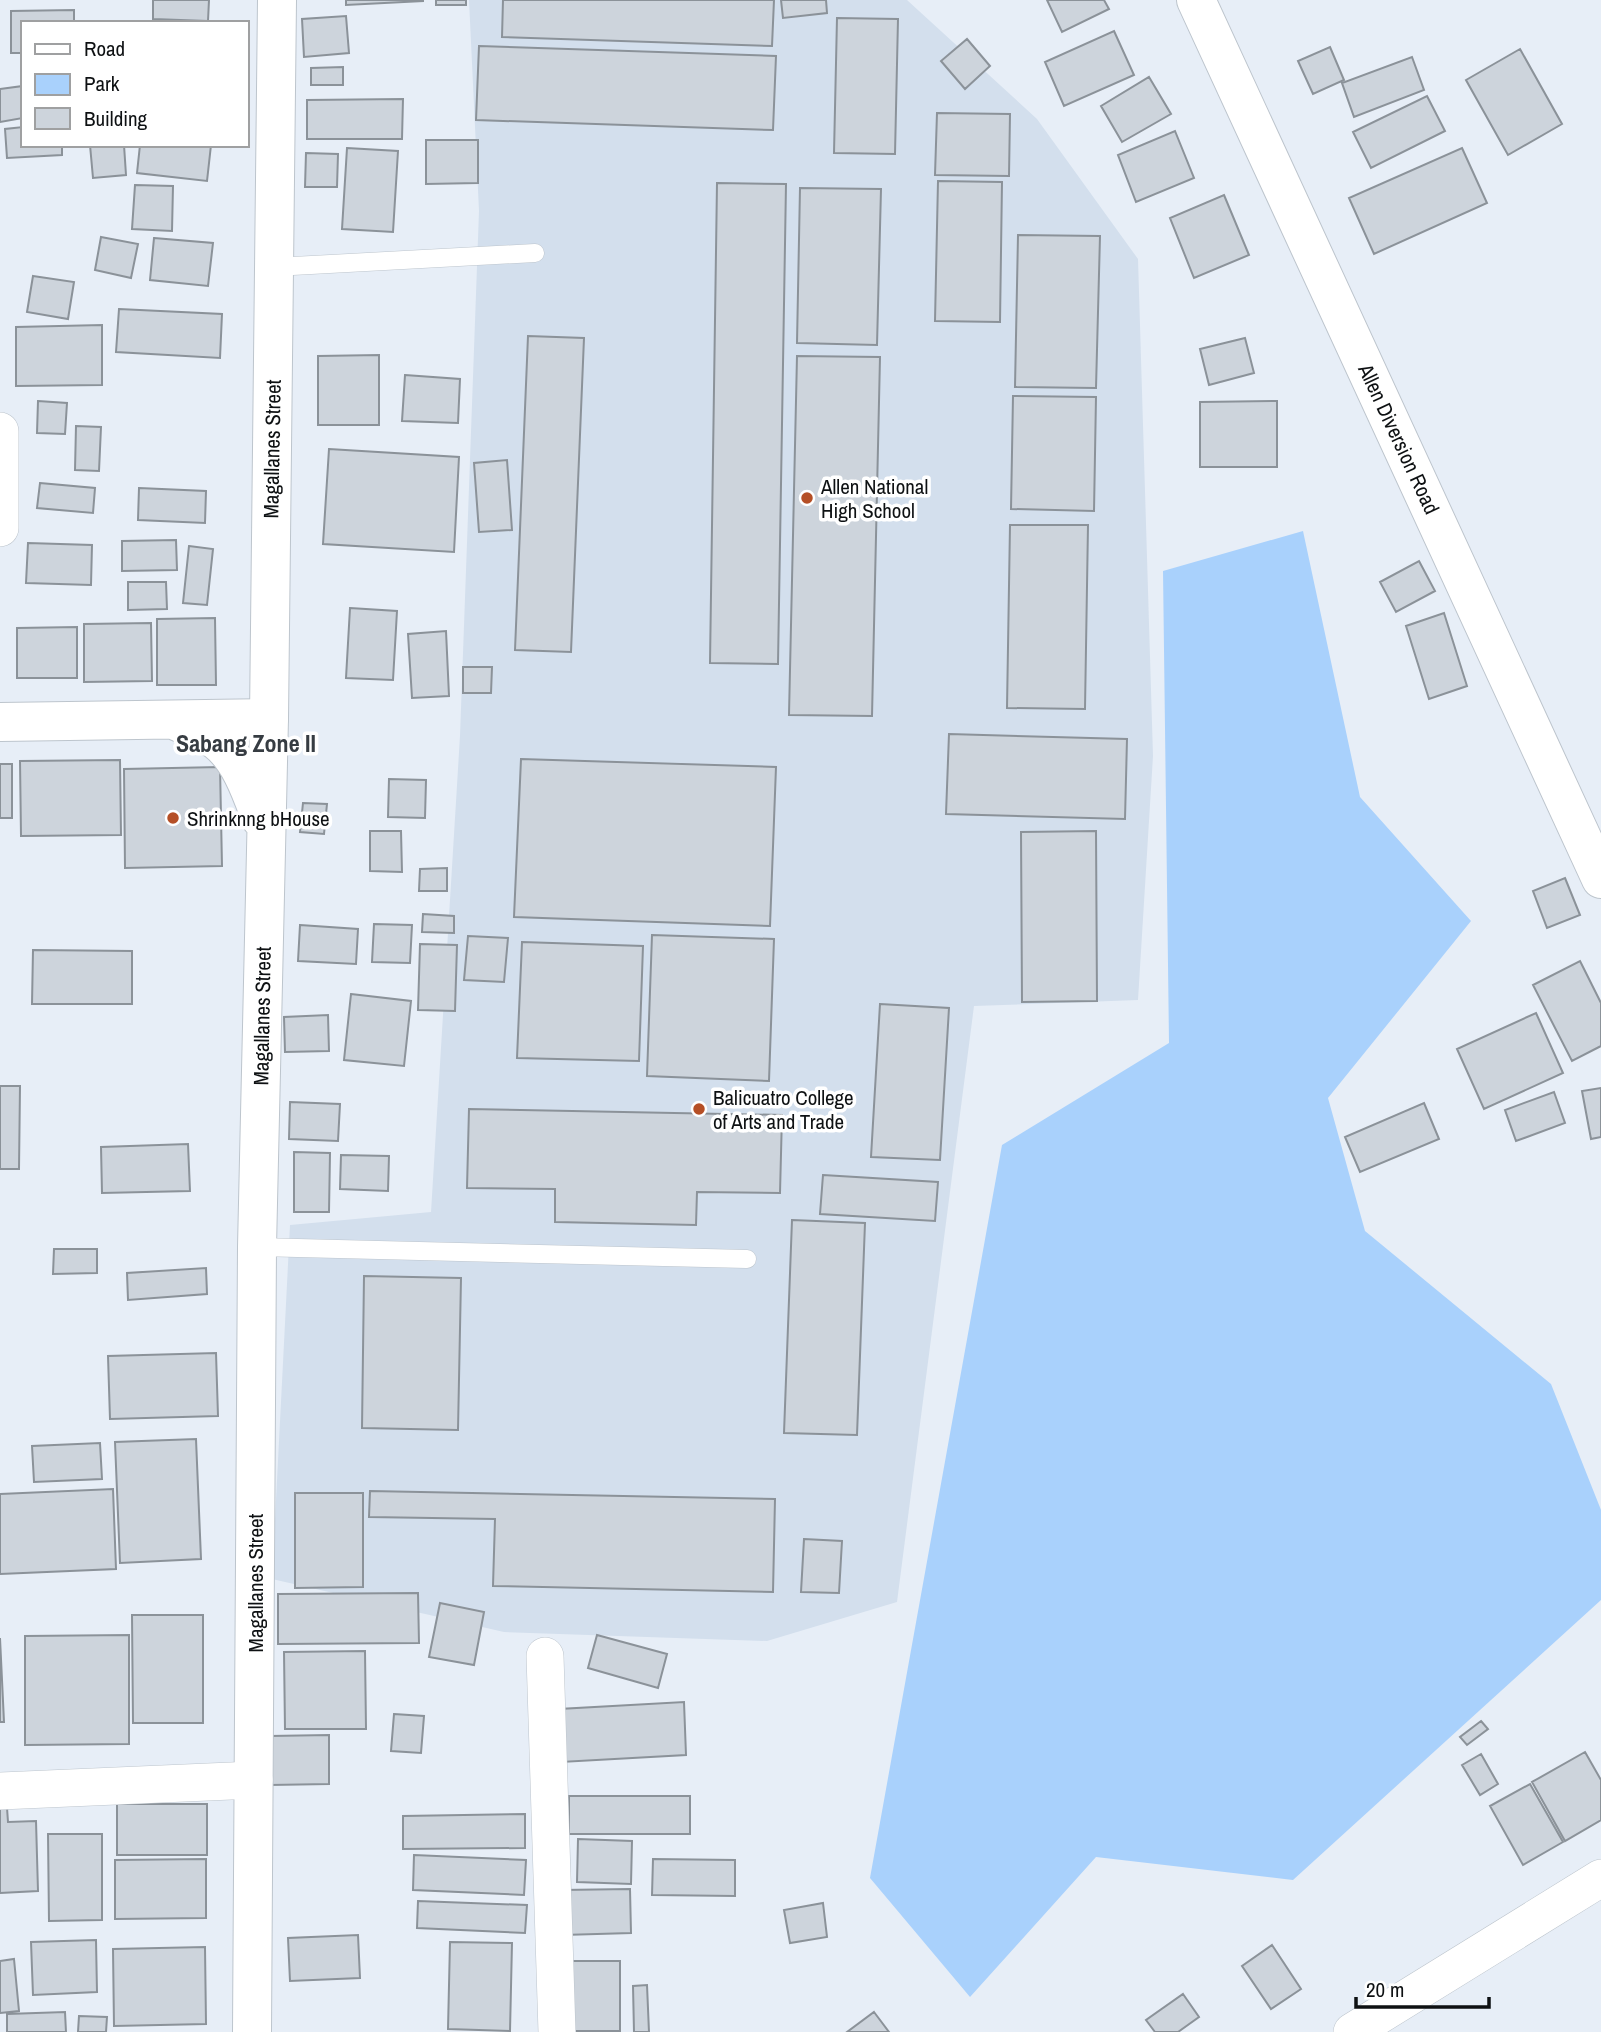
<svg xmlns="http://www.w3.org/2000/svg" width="1601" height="2032" font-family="'Archivo Narrow',sans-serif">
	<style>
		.built { fill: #d3dfed }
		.green { fill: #a9d1fc }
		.building { fill: #cdd4dc; stroke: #8b9299; stroke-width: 2 }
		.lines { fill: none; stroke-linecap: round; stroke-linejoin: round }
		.service-casing { stroke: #bdc5cd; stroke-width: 19 }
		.minor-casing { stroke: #bdc5cd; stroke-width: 38 }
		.secondary-casing { stroke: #bdc5cd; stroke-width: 40 }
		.primary-casing { stroke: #bdc5cd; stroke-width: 40 }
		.trunk-casing { stroke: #bdc5cd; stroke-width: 40 }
		.service { stroke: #fff; stroke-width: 18 }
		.minor { stroke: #fff; stroke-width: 37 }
		.secondary { stroke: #fff; stroke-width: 38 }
		.primary { stroke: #fff; stroke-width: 38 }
		.trunk { stroke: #fff; stroke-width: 38 }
		.poi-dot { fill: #b54f26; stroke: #fff; stroke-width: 2.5 }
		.labels { text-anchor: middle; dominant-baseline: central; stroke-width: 7; stroke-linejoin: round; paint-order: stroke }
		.street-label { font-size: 21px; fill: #0e1113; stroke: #fff }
		.poi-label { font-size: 21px; fill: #0e1113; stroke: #fff; text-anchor: start }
		.quarter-label { font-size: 24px; font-weight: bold; fill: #363c42; stroke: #fff }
	</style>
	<rect width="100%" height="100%" fill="#e7eef7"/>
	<path class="built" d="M469,0H907L1037,119L1138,259L1153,756L1138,1000L974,1006L897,1602L767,1641L504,1632L272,1579L290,1225L431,1212L460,736L479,211Z"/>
	<path class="green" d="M1303,531L1360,797L1471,921L1328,1098L1365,1231L1551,1384L1601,1510V1600L1293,1880L1096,1857L970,1997L870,1878L1002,1145L1169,1043L1163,571Z"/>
	<path class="building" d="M153,0H209L208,21L153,19Z
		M346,0H423V1L346,5Z
		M436,0H466V5H436Z
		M503,0H774L772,46L502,37Z
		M781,0H826L827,13L783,18Z
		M1047,0H1104L1109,9L1062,32Z
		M74,10V23H23V53H11V11Z
		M346,16L349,53L304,57L302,19Z
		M837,18L898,19L895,154L834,153Z
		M1114,31L1134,75L1064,106L1045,62Z
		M967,39L990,66L965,89L941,61Z
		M479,46L776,56L773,130L476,120Z
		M1330,47L1344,80L1313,94L1298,61Z
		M1520,49L1562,124L1508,155L1466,80Z
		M1412,57L1424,90L1354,117L1342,83Z
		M343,67V85H311V68Z
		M1149,77L1171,114L1122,142L1101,106Z
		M23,86V118L0,122V89Z
		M1427,96L1445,131L1371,168L1353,132Z
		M403,99L402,139H307V100Z
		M937,113L1010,114L1009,176L935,175Z
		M23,127V145H62V155L7,158L5,129Z
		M1175,131L1194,178L1136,202L1118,155Z
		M426,140H478V183L426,184Z
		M90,145H124L126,175L93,178Z
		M140,145H211L207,181L137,173Z
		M347,148L398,151L393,232L342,229Z
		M1462,148L1487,203L1374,254L1349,198Z
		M306,153L338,154L337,187H305Z
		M938,181L1002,182L1000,322L935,321Z
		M717,183L786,184L778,664L710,663Z
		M135,185L173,186L172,231L132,229Z
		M800,188L881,189L877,345L797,343Z
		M1224,195L1249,255L1194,278L1170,218Z
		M1018,235L1100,236L1096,388L1015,387Z
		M101,237L138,244L131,278L95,270Z
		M154,238L213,243L208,286L150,280Z
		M33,276L74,282L68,319L27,312Z
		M119,309L222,314L220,358L116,352Z
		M102,325V385L16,386V327Z
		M528,336L584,338L571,652L515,650Z
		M1245,338L1254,373L1209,385L1200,349Z
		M379,355V425H318V356Z
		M797,356L880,357L872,716L789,715Z
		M405,375L460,379L458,423L402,421Z
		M1013,396L1096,397L1094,511L1011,509Z
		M38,401L67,403L65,434L37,433Z
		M1277,401V467H1200V402Z
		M76,426L101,427L99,471L75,470Z
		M329,449L459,457L454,552L323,544Z
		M507,460L512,530L479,532L474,463Z
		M40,483L95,488L93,513L37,508Z
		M139,488L206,491L205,523L138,520Z
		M1010,525H1088L1085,709L1007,708Z
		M176,540L177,570L122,571V541Z
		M28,543L92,545L91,585L26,583Z
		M189,546L213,549L207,605L183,603Z
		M1419,561L1435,591L1396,612L1380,582Z
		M128,582H166L167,609L128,610Z
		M350,608L397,611L393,680L346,678Z
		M1444,613L1467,686L1429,699L1406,626Z
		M215,618L216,685H157V619Z
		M151,623L152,681L84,682V624Z
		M77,627V678H17V628Z
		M446,631L449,696L412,698L408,634Z
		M463,667H492L491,693H463Z
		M949,734L1127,739L1125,819L946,814Z
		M521,759L776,767L770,926L514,917Z
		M120,760L121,835L21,836L20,761Z
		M0,764H12V818H0Z
		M220,767L222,866L125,868L124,769Z
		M389,779L426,780L425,818L388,817Z
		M303,803L327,804L324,834L300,832Z
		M370,831H401L402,872L370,871Z
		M1096,831L1097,1001L1022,1002L1021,832Z
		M447,868V891H419L420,869Z
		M1565,878L1580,915L1547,928L1533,891Z
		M423,914L454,916V933L422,932Z
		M374,924L412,925L410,963L372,962Z
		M300,925L358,929L356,964L298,961Z
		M652,935L774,939L769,1081L647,1076Z
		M468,936L508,938L504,982L464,980Z
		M522,942L643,946L639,1061L517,1058Z
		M420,944L457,945L455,1011L418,1010Z
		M33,950L132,951V1004H32Z
		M1580,961L1601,1003V1046L1572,1061L1533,985Z
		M351,994L411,1001L404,1066L344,1060Z
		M880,1004L949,1008L940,1160L871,1157Z
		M1536,1013L1563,1073L1484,1109L1457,1049Z
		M328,1015L329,1051L285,1052L284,1017Z
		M0,1086H20L19,1169H0Z
		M1601,1088V1137L1591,1139L1582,1091Z
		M1554,1092L1565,1123L1516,1141L1505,1110Z
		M290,1102L340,1104L338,1141L289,1139Z
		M1424,1103L1439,1139L1360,1172L1345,1137Z
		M469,1109L782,1115L780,1193L697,1192L696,1225L555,1222V1189L467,1188Z
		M188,1144L190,1191L102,1193L101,1147Z
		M294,1152L330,1153L329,1212H294Z
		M341,1155L389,1156L388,1191L340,1189Z
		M823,1175L938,1182L935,1221L820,1214Z
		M792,1220L865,1223L857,1435L784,1433Z
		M54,1249H97V1273L53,1274Z
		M206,1268L207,1294L128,1300L127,1273Z
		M364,1276L461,1278L458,1430L362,1428Z
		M216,1353L218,1416L110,1419L108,1356Z
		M196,1439L201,1559L120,1563L115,1442Z
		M100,1443L102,1479L34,1482L32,1446Z
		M113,1489L116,1569L0,1574V1494Z
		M370,1491L775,1499L773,1592L493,1586L495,1519L369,1517Z
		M295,1493H363V1587L295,1588Z
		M804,1539L842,1541L839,1593L801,1592Z
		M418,1593L419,1643L278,1644V1594Z
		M440,1603L484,1612L474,1665L429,1657Z
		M132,1615H203V1723H133Z
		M129,1635V1744L25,1745V1636Z
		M597,1635L667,1654L658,1688L588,1668Z
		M0,1638L4,1722H0Z
		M365,1651L366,1729H285L284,1652Z
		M684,1702L686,1755L561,1762L559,1709Z
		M394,1714L424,1716L421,1753L391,1751Z
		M1481,1721L1488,1729L1467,1745L1460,1737Z
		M329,1735V1784L270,1785V1736Z
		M1585,1752L1601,1780V1820L1565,1841L1532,1782Z
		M1481,1754L1498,1784L1480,1795L1462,1765Z
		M1530,1784L1563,1842L1523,1865L1490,1806Z
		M0,1793H6L8,1822L36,1821L38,1891L0,1893Z
		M569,1796H690V1834H569Z
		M117,1804H207V1855H117Z
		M525,1814V1848L403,1849V1816Z
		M48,1834H102V1920L49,1921Z
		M578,1839L632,1841L631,1884L577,1882Z
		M414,1855L526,1860L524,1895L413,1890Z
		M206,1859V1918L115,1919V1860Z
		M653,1859L735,1860V1896L652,1895Z
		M630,1889L631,1933L563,1935L562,1890Z
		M418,1901L527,1905L525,1933L417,1928Z
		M823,1903L827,1937L790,1943L784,1910Z
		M358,1935L360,1978L290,1981L288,1938Z
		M96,1940L97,1992L33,1995L31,1942Z
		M450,1942L512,1943L510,2031L448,2029Z
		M1272,1945L1301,1989L1271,2009L1242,1966Z
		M205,1947L206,2024L114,2026L113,1949Z
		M14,1959L19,2011L0,2013V1961Z
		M565,1961H620V2031H565Z
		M647,1985L649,2032H634L633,1986Z
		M1183,1994L1199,2017L1178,2032H1155L1146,2020Z
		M65,2012L66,2032H7V2014Z
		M874,2012L889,2032H847Z
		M79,2016L107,2017L106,2032H78Z"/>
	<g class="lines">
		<g class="service-casing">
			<path id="service" d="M274,267L535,253
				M257,1247L747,1259"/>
		</g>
		<g class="minor-casing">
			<path id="minor" d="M0,431V528
				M545,1656L557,2032
				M0,1791L254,1780
				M1352,2032L1601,1878"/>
		</g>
		<g class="secondary-casing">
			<path id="secondary" d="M269,718L277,0"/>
		</g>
		<g class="primary-casing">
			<path id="primary" d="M1196,0L1601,879"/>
		</g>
		<g class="trunk-casing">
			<path id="trunk" d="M176,721C189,727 205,732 217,741C240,759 251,792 261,819
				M0,722L269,718L257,1247L252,2032"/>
		</g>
		<use href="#service" class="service"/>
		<use href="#minor" class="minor"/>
		<use href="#secondary" class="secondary"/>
		<use href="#primary" class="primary"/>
		<use href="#trunk" class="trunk"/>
	</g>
	<g class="poi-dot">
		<circle cx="807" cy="498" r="7"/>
		<circle cx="173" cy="818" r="7"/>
		<circle cx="699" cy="1109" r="7"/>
	</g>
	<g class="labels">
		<g class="street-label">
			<text transform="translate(1399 439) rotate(65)">Allen Diversion Road</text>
			<text transform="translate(272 449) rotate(-89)">Magallanes Street</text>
			<text transform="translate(262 1016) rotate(-89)">Magallanes Street</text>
			<text transform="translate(255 1583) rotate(-90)">Magallanes Street</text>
		</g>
		<g class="poi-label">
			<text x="821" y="486">Allen National<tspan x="821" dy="24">High School</tspan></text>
			<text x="187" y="818">Shrinknng bHouse</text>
			<text x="713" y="1097">Balicuatro College<tspan x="713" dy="24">of Arts and Trade</tspan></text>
		</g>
		<g class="quarter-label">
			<text x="246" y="743">Sabang Zone II</text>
		</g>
	</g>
	<rect x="21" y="21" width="228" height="126" fill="#ffffff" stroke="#9fa0a1" stroke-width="2"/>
	<rect x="35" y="44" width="35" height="10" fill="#ffffff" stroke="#9fa0a1" stroke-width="2"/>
	<text x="84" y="56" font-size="21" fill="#0e1113">Road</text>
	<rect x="35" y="74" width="35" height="21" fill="#a9d1fc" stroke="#9fa0a1" stroke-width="2"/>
	<text x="84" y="91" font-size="21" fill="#0e1113">Park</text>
	<rect x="35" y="108" width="35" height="21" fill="#cdd4dc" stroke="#9fa0a1" stroke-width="2"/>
	<text x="84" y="126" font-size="21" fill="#0e1113">Building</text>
	<path d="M1356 1997v10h133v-10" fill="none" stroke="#0e1113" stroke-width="3.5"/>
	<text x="1366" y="1997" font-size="21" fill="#0e1113" stroke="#ffffff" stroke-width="5" paint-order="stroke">20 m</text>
</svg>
